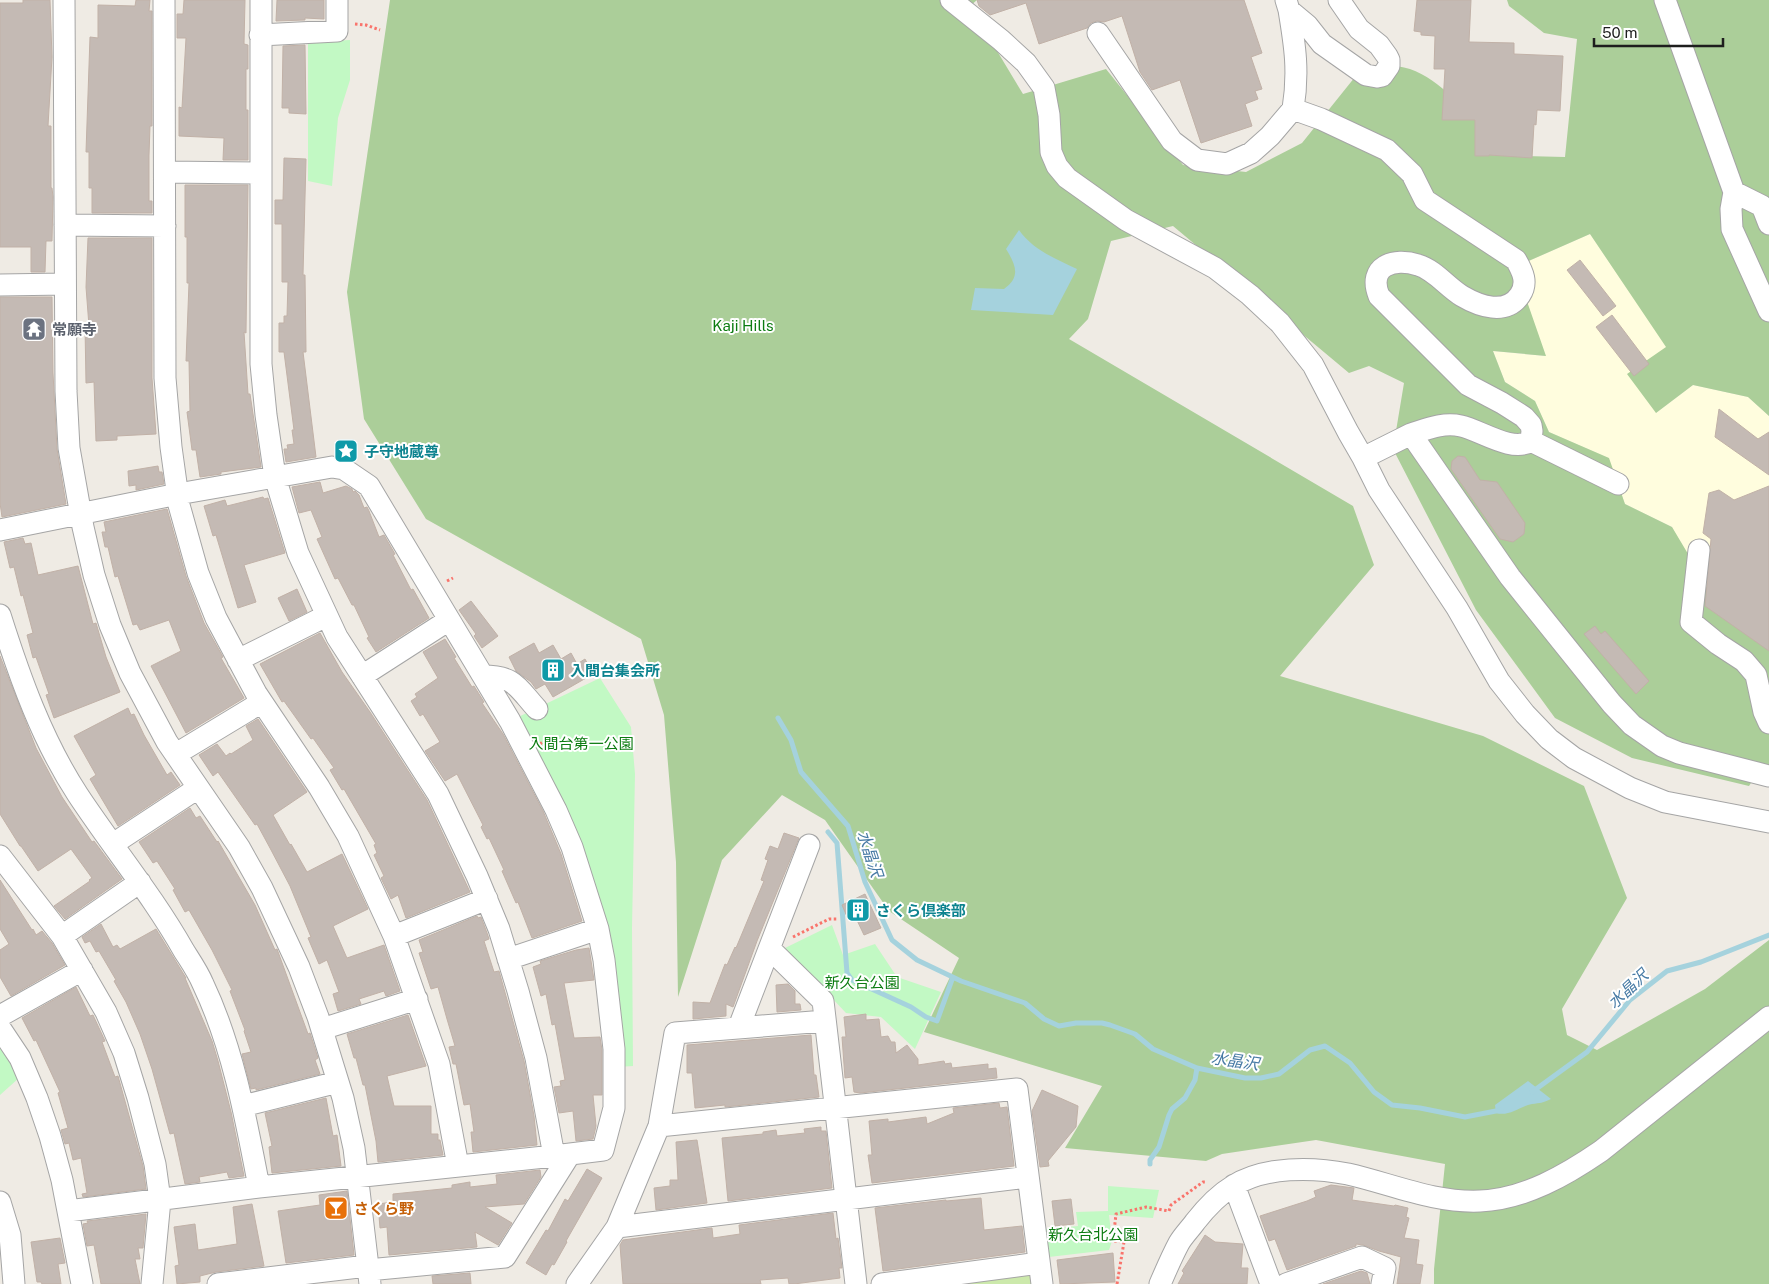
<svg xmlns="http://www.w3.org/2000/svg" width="1769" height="1284" font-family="'Public Sans','Noto Sans JP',sans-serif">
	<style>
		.education { fill: #fffdde }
		.grass { fill: #cce9ab }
		.forest { fill: #abce99 }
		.park { fill: #c2f9c4 }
		.water { fill: #a5d2dd }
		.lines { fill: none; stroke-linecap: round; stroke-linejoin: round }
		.stream { stroke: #a5d2dd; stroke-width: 5 }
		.building { fill: #c4bab4; stroke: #c1b1a7 }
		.minor-casing { stroke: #a5a5a5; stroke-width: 23 }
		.path { stroke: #f9746c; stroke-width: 3; stroke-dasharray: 2.5 2.5; stroke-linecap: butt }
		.minor { stroke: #fff; stroke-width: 21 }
		.labels { text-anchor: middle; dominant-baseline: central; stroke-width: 4; stroke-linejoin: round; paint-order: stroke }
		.park-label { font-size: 15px; fill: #0c7c11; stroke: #fff }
		.worship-label { font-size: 15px; font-weight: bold; fill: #5b616d; stroke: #fff; text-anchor: start }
		.culture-label { font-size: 15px; font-weight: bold; fill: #0d838f; stroke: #fff; text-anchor: start }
		.food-label { font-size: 15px; font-weight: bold; fill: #c56008; stroke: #fff; text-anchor: start }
		.water-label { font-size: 16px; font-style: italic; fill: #487ba5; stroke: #fff }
	</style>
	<rect width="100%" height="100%" fill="#efebe4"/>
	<path class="education" d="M1590,234L1667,347L1656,413L1693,385L1748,397L1769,416V632L1714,603L1672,527L1625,504L1608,458L1549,432L1535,401L1505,382L1493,351L1545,356L1515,267Z"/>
	<path class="grass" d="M1031,1273L1037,1284H942Z"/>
	<path class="forest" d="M390,0H977L970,6L1023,94L1106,69L1183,165L1246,172L1302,143L1359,72C1369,70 1380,67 1390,66C1425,65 1451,97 1475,118L1480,156L1489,155L1565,157L1577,39L1544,33L1509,6L1507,0H1769V416L1748,397L1693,385L1656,413L1627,374L1666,347L1590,234L1515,267L1546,356L1493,351L1505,382L1535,401L1549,432L1609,458L1625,504L1672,527L1700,574L1714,603L1769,632V768L1762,766L1749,786L1632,758L1555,718L1476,610L1393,449L1404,383L1369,366L1349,373L1173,226L1111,241L1088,319L1069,339L1353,506L1374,565L1280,676L1483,736L1584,786L1627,898L1562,1009L1567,1035L1597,1050L1705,989L1769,940V1284H1434V1269L1445,1164L1316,1140L1222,1154L1206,1161L1065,1148L1102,1086L924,1032L959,958L889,911L825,820L782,795L722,860L678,997L676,862L664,715L641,639L426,519L364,419L347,292Z"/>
	<path class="park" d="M350,40V80L338,118L332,186L308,181V42Z
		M600,678L631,727L635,774L632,928L633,1066L618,1067L614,982L514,719Z
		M832,925L843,955L875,944L897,977L941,992L915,1049L881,1017L846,1013L785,948Z
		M0,1036L19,1078L0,1095Z
		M1108,1186L1159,1190L1153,1218L1109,1215L1112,1241L1109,1250L1049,1257L1045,1229L1078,1226L1076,1212L1108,1211Z"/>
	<path class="water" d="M1019,230C1033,250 1056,259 1077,269L1053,315L971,310L975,288L1004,289C1021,277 1016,265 1006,249Z
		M1528,1081L1551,1099C1543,1103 1540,1103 1532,1104C1520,1106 1509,1117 1496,1113L1495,1105Z"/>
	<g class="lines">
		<path class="stream" d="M778,718L791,740L801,772L848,826L865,882L892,940L917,960L961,981L1025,1003L1044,1019L1059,1026L1076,1023H1102L1110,1025L1135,1034L1153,1049L1197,1068L1245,1078H1261L1279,1074L1310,1050L1325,1046L1350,1063L1374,1092L1392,1105L1420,1108L1465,1117L1501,1110
			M828,832L837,843L847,973L852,980L911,1007L926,1017L937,1021L953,977
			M1532,1092L1587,1052L1630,1000L1667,971L1701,962L1769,935
			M1150,1164V1160L1159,1147L1169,1115L1172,1109L1185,1098L1195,1080L1197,1068"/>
	</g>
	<path class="building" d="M23,0H50L52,57L48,126H51V188H52L53,197L52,241H46L45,272H31V247H0V3H23Z
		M136,0H150L149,11H152V126H150L149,155V201H152V213H92V188H89V152H86L90,37L98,38V5L135,6Z
		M184,0H245L244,44L248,45V69H246V110H248V160H223L224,138L179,136V107L182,108L186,38H177V14H183Z
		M277,0H324V19L305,18V20L276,21Z
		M977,0H1244L1262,53L1251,57L1262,89L1255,91L1258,99L1245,104L1252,126L1201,143L1180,80L1152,90L1140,72L1122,16L1104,22L1097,21L1091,23L1087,28L1039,44L1026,3L990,15L979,6Z
		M1417,0H1471L1469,42L1514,43V54L1563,56L1560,111L1537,110L1536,125L1534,124L1532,158L1489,155V156H1475V120H1442L1445,69H1434L1435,36L1421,35V32L1414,31Z
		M305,45L306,114L289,113V108H282L283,46Z
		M284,158L306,159L303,275H305L306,352H303L316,457L286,462L284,449H288L287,445L294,444L292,430H294L284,352H279V323H284V316H287L288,282H282V224H275V200H283Z
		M185,185H248L246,333L244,332L248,394H250L261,467L221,472V474L200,477L196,450H192L187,412L190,411L189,361H186L189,283H187V237H185Z
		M88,238H152V378L156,434L117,436V440L96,441L94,382L86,383L85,326H89L86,287Z
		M1580,260L1616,306L1603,316L1567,270Z
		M0,297H52L53,373L57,449L66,504L2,517L0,503Z
		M1612,315L1649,364L1634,376L1596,327Z
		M1719,409L1758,439L1769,432V475L1715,437Z
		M1458,456L1465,457L1480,480L1497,482L1525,523L1524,534L1513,542L1500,539L1451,469L1452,461Z
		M158,466L159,472H162L164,484L136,490V485L129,486L128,471Z
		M320,482L323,493L346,486L352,489L353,492L355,491L359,495L364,508L367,507L369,511L379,537L384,535L395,554L393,555L411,590L413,589L429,618L376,652L367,638L369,637L354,605H352L338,578L335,579L317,539L322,537L311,510L299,513L292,487Z
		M1769,486V651L1705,606L1711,539L1703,533L1709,493L1719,490L1734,500Z
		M263,497L264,499L268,498L285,553L244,565L256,602L238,608L216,535L213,536L204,506L225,500L227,506Z
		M167,509L186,576L204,623L223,657L221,658L244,698L186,733L151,666L181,651L169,620L140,630L137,624L133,625L118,576L115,577L108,547H105L102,532H106L104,522Z
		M23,538L25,544L31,543L38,575L78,566L93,624L96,623L106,657L120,692L54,718L46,695L49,694L36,657L33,658L27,635L33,633L23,595L21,596L14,567L10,568L4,542Z
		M297,589L307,612L289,621L278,598Z
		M471,601L498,636L482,648L474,636L476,634L459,610Z
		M1595,626L1601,634L1605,631L1649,681L1636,694L1584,634Z
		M320,633L342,672L370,712L427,800L470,892L406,918L398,895L391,899L381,878L384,876L374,855L377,853L374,845L376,844L344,789L342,790L330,770L334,768L313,738L311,739L284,701L282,702L260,664Z
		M445,639L456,657L454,658L472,687L474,686L484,702L482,703L503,734L543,811L561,854L582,921L532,938L518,902L516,903L502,871L504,870L489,838L487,839L481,827L483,825L457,774L445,781L425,751L440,742L423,714L420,716L411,701L417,697L415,694L438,678L423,652Z
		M534,643L539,653L553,645L561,659L571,653L577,664L585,659L593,674L553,697L545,684L536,689L531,682L516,671L509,657Z
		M0,656L36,748L62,797L92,842L94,841L122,879L65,919L54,906L90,881L89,880L92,878L71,849L38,871L21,846H20L0,814Z
		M128,708L131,715L134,714L144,735L167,775L171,772L180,785L118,826L90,779L96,775L74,736Z
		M258,719L307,792L273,815L290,845L291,844L307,872L342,854L368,909L333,926L346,956L347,958L384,945L400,991L386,996L384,991L359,999L361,1004L338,1011L333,994L339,992L327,960L319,964L308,938L311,937L290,886L270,848L257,824L255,825L218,772L213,776L199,755L217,744L226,756L230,753L231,754L253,740L246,726Z
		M190,808L196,818L200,816L217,842L218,841L255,905L275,950L277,949L308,1034L310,1033L318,1058L315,1060L320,1074L256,1090V1088L251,1089L242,1054L251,1052L244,1031L245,1030L230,991L232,990L212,950L189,910L185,912L173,890L175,889L157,861L153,863L139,842Z
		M784,833L799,838L757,941L733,1007L726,1004V1016L693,1019V1002L710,1003L725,964L727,965L735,947L736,948L764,881L761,880L768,860L765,859L770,846L778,849Z
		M0,880L32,930L33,929L36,935L42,931L52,943L65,965L11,996L0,977V950L9,944L0,929Z
		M865,894L881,928L864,935L855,916L848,919L842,905Z
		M477,916L478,918L481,917L487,933L489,939L484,941L494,972L499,971L524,1061L534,1116L537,1145L473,1152L471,1132H474L470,1104L464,1105L456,1064H453L449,1047L455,1046L447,1019L438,987L431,989L419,953L423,952L419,940Z
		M101,924L113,947L117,945L120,949L156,929L186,978H185L212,1041L218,1061L231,1112L244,1176L229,1178L227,1172L199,1177L200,1182L185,1184L174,1133L170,1134L152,1069L140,1034L126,1002L114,981L116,980L99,951L96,952L90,941L85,943L82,937Z
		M589,948L594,980L564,983L574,1038L600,1037L602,1050V1095H593L596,1126L593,1139L576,1141L573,1111L559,1113L554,1087L561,1086L560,1081L565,1080L555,1024L552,1025L546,994L541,996L533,967L541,964L540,961L576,950Z
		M788,984L795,991V1004H800L801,1010L777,1012L776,985Z
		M76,987L90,1016L93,1015L105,1041L102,1042L115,1077L118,1076L143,1166L146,1189L83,1197L82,1194L87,1193L81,1158L73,1160L69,1143L65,1144L61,1130L68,1128L58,1093L60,1092L36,1040L34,1041L22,1018Z
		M866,1014V1020L879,1019L881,1037L888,1036L891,1042H895L896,1053L907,1045L918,1059V1065L944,1061L945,1064L951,1063L952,1068L988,1064V1069L996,1068L997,1078L860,1093L854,1092L852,1077L845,1078L842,1037H846L844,1017Z
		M408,1015L426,1066L387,1076L394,1106H431V1134H438V1140H440L443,1155L378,1162L376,1141L365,1085H363L356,1058H354L347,1034Z
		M811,1035L814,1075H816L819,1097L725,1107V1105L695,1108L692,1073H687V1045Z
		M1042,1090L1078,1106L1076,1127L1048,1161L1049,1166L1040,1167L1032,1111Z
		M326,1098L333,1136L337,1135L341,1166L272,1173L269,1147L272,1146L265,1113Z
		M999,1103L1000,1108L1007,1107L1014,1166L872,1183L868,1155H872L869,1121L888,1119V1122L926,1117L927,1124L954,1113L953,1108Z
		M821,1127V1131H826L832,1188L728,1201L722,1138L763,1134V1132L776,1130L777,1136L805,1133L804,1129Z
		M697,1140L707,1203L656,1210L654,1188L670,1186V1180H678L676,1142Z
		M587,1169L602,1178L566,1241L567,1242L554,1265L552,1264L546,1275L526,1263L546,1230L548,1231L565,1199L568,1201Z
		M540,1170L541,1177L524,1204L485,1207L512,1223L498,1245L475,1232L477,1247L389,1255L387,1227L380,1228L378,1204L393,1202V1194L452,1188V1185L470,1182V1187L497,1184L496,1175Z
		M1331,1185L1354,1188L1352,1200L1394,1206L1395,1205L1408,1208L1406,1217L1409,1218L1404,1238L1419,1240L1416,1264L1423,1265L1420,1284H1397L1401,1257L1379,1251L1363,1245L1356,1244V1246L1287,1270L1275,1239L1269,1241L1260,1216L1307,1201L1316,1197L1314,1191Z
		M347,1191L354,1255L286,1263L278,1211L320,1205L319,1195Z
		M981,1198L984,1230L1022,1226L1025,1252L883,1271L875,1208L946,1200V1201Z
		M1071,1199L1074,1224L1055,1226L1052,1201Z
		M252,1204L264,1266L216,1272L200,1276V1282L177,1284L175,1266L179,1265L174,1227L195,1224L198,1250L237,1244L233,1207Z
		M833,1213L836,1239L838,1238L842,1268H839L840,1278L794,1284H789L788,1278L760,1280L761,1284H623L620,1245L623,1240L712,1228L713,1238L740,1234L739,1225Z
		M146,1214L143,1248H138L140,1259H135L140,1284H101L94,1245L87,1246L83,1224L88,1223L87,1221Z
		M1205,1235L1215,1242L1243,1244L1241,1268H1248L1247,1284H1178L1184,1273L1182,1271Z
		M60,1238L65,1263L58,1264L61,1284H42L41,1282H37L31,1242Z
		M1113,1253L1115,1282L1060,1284L1057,1260Z
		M1361,1271L1367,1273L1370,1284H1323Z
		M470,1273L471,1284H433L432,1276Z"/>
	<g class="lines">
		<g class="minor-casing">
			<path id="minor" d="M64,0L66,391L69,448L83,527L94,575L110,625L130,673L167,742L239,847L262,888L299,967L318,1017L343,1098L354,1148L370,1284
				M164,0L165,378L171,447L179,505L198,573L216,618L256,693L319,787L348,836L394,936L439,1064L458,1166
				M261,0V364L266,415L275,477L298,553L337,637L438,794L477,876L499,929L518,991L536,1058L554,1156
				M951,0L1001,40L1026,63L1044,88L1049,115L1051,152L1057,166L1067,178L1126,220L1215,268L1250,295L1280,323L1313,365L1348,432L1363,458L1379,490L1457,608L1499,681L1525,714L1549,739L1574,758L1630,788L1665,802L1769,822
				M1286,0L1289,10L1307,25L1322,44L1366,75L1377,77L1382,76L1389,66V60L1387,56L1379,45L1359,29L1339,0
				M1665,0L1734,192L1731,209L1732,229L1769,311
				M1289,10C1295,46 1299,72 1293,109
				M1098,33L1172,141L1197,160L1227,164L1251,153L1270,136L1293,109L1321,119L1387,150L1412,174L1425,200L1516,260C1523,272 1528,283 1520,295C1506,316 1479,306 1462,296C1447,287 1435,270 1418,265C1394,257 1367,266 1379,296L1468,385L1502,403L1524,417L1531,425L1532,431L1531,441C1512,453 1480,430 1461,426C1443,422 1427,429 1411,434L1510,577L1612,704L1632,725L1662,746L1679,753L1769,776
				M260,35L337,31V0
				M165,172L261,173
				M1734,192L1762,206L1769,224
				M65,225L165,226
				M0,285L65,284
				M1531,441L1618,484
				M1363,458L1411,434
				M0,530L178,494L332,467L344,469L369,486L510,721L556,810L572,847L598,929L604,960L614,1049V1108L603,1150L554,1156L259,1187L68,1211
				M1699,550L1691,622L1718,644L1744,661L1756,675L1764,712L1769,723
				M0,615C20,678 42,740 78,795C113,848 153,896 184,951C191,962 198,972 203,984C233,1047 246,1119 259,1187
				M238,660L326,616
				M362,676L449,620
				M483,676C515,676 517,687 537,709
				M176,754L262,702
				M113,844L198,788
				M0,856L62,936L106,1012L124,1053L138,1098L155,1164L160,1200L152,1284
				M62,936L140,882
				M394,936L487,899
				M770,949L823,1001L856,1284
				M508,959L598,929
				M0,1016L82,970
				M739,1027L809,845
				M0,1028L20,1058L37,1098L50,1136L62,1180L82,1284
				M322,1029L417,999
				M243,1106L338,1082
				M659,1126L1017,1089L1042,1284
				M1234,1185L1271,1284
				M0,1202L10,1235L14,1284
				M617,1227L1028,1177
				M368,1270L505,1257L570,1154
				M218,1284L367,1266
				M577,1284L617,1227L659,1126L675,1033L825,1021
				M882,1284L1039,1263
				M1160,1284C1166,1270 1172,1256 1179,1243C1183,1236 1190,1229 1195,1222C1206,1208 1218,1195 1233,1186C1265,1166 1313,1167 1348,1174C1392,1184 1434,1203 1480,1201C1525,1199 1566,1175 1601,1151L1769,1017
				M1286,1284L1362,1257L1385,1268L1382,1284"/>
		</g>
		<path class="path" d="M355,24L366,25L380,30
			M447,581L453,578
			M540,744L548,738
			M793,937L829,919H838
			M1117,1284L1124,1242L1113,1241L1116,1214L1146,1207L1169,1211L1171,1205L1203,1182H1206"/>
		<use href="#minor" class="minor"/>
	</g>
	<defs>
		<g id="temple-square" transform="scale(1.25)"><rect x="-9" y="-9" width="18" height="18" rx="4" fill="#6b7280" stroke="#fff"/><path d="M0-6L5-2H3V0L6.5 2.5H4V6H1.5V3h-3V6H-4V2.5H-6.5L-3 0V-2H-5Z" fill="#fff"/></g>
		<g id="sight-square" transform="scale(1.25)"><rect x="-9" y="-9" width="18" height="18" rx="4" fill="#0f9aa8" stroke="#fff"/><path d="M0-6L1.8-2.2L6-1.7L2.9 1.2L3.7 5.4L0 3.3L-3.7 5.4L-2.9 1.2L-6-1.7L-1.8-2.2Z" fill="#fff"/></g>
		<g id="building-square" transform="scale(1.25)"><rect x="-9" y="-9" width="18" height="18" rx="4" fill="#0f9aa8" stroke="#fff"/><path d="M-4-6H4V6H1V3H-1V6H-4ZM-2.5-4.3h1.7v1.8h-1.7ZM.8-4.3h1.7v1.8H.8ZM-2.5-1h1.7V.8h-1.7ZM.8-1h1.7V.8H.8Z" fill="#fff"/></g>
		<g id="bar-square" transform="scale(1.25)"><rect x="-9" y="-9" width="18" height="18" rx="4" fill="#e8710a" stroke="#fff"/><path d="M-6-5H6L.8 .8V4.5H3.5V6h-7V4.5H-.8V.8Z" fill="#fff"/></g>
	</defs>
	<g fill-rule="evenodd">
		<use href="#temple-square" x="34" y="329"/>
		<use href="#sight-square" x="346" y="451"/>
		<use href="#building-square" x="553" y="670"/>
		<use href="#building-square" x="858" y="910"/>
		<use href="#bar-square" x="336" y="1208"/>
	</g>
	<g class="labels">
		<g class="park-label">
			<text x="743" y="325">Kaji Hills</text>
			<text x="581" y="743">入間台第一公園</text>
			<text x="862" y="982">新久台公園</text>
			<text x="1093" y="1234">新久台北公園</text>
		</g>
		<g class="worship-label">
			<text x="52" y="329">常願寺</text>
		</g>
		<g class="culture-label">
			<text x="364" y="451">子守地蔵尊</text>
			<text x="570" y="670">入間台集会所</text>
			<text x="876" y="910">さくら倶楽部</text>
		</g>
		<g class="food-label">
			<text x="354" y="1208">さくら野</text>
		</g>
		<g class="water-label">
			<text transform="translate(870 854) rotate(72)">水晶沢</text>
			<text transform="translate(1628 989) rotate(-43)">水晶沢</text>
			<text transform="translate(1235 1061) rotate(8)">水晶沢</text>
		</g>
	</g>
	<path d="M1594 38v8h129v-8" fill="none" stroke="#1e1e1e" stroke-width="2.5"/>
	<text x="1602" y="38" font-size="15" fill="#1e1e1e" stroke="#ffffff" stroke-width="4" paint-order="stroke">50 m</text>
</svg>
